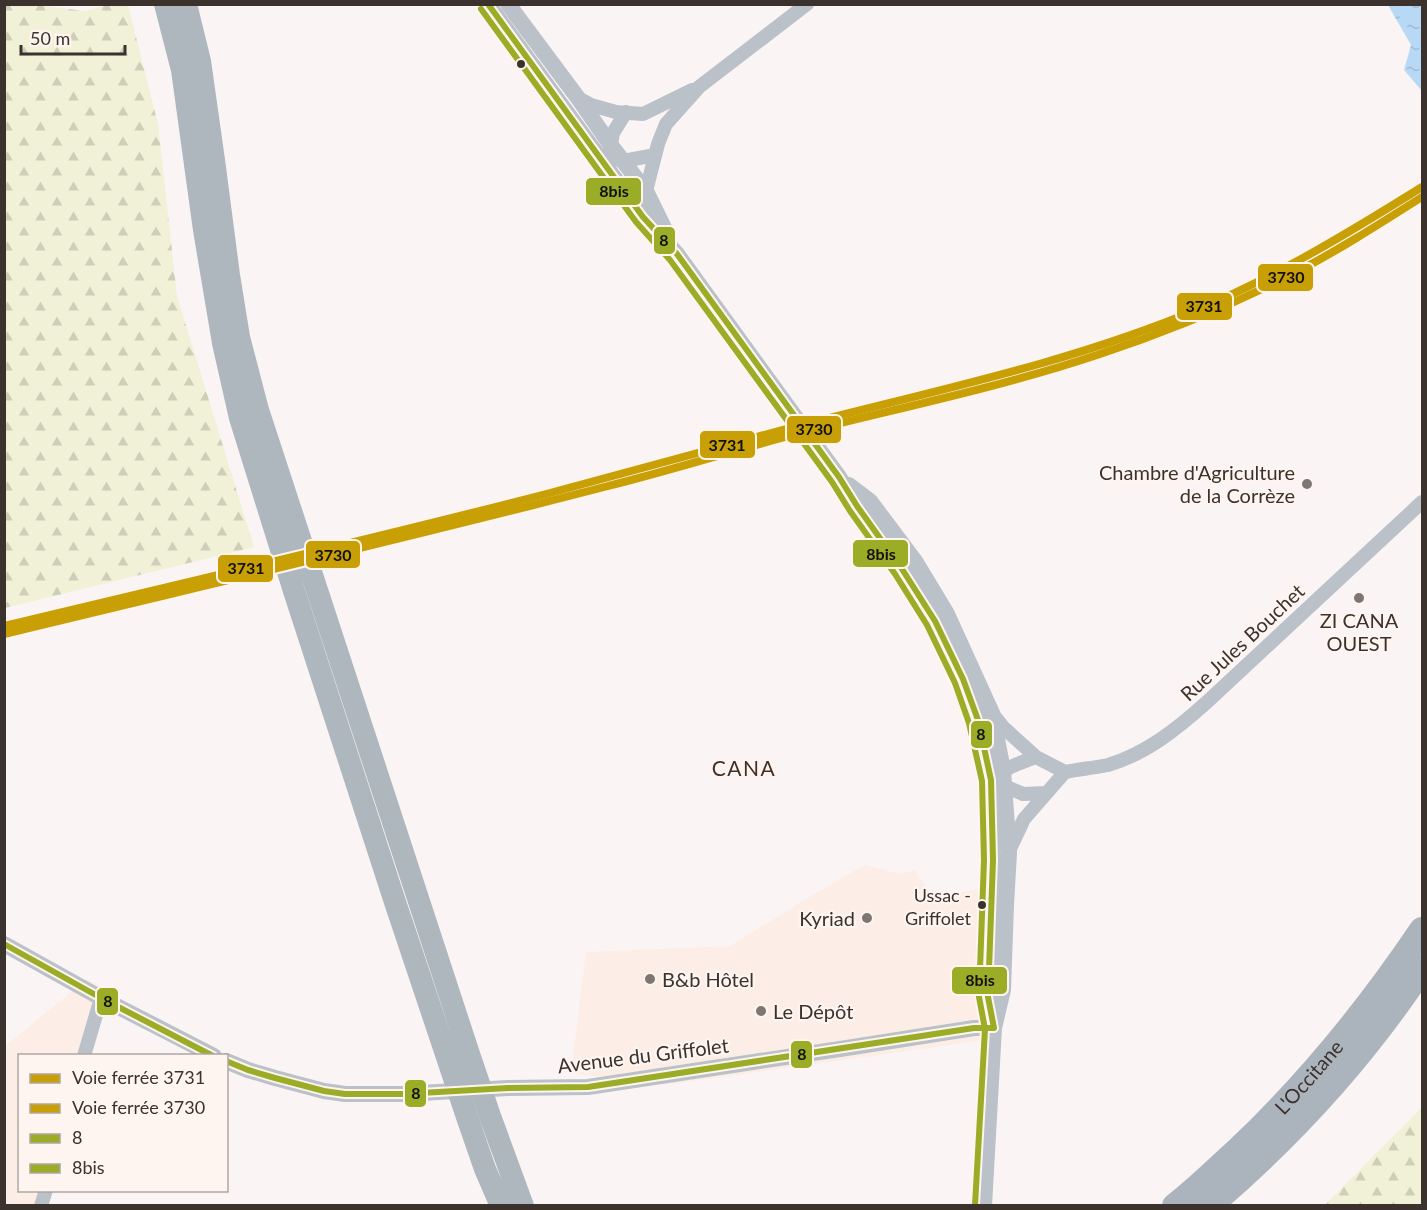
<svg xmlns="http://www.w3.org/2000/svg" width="1427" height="1210" font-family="Lato,sans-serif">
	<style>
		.commercial { fill: #fceee6 }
		.forest { fill: url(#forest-firs) }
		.water { fill: url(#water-ripples) }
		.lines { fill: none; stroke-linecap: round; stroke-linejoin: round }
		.minor { stroke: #bac1c9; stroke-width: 14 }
		.tertiary { stroke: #bac1c9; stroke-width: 16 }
		.trunk { stroke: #aeb7be; stroke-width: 22 }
		.motorway { stroke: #abb4bc; stroke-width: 26 }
		.bus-1-casing { stroke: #fef4f0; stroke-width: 10 }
		.bus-2-casing { stroke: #fef4f0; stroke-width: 10 }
		.bus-1 { stroke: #9bac27; stroke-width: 6 }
		.bus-2 { stroke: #9bac27; stroke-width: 6 }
		.rail-1-casing { stroke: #fef4f0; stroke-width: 12 }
		.rail-2-casing { stroke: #fef4f0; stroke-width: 12 }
		.rail-1 { stroke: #c89f05; stroke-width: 8 }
		.rail-2 { stroke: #c89f05; stroke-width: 8 }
		.bus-dot { fill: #3b322e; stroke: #fef4f0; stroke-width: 2 }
		.poi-dot { fill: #7e7673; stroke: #fef4f0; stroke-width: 2 }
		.labels { text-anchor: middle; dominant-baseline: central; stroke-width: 4.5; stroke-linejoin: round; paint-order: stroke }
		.bus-label { font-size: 18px; fill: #3b322e; stroke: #fef4f0; text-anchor: end }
		.poi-label { font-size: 20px; fill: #3b322e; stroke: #fef4f0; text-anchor: end }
		.street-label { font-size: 20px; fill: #3b322e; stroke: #fef4f0 }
		.neighbourhood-label { font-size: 21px; letter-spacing: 1.5px; fill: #413028; stroke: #fef4f0 }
		.line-badge { stroke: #fef4f0; stroke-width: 2 }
		.pale-badge-label { font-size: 16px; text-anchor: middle; font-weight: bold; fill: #111 }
	</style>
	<defs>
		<pattern id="forest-firs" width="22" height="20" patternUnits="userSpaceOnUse" patternTransform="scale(1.5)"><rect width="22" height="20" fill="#f0f1d7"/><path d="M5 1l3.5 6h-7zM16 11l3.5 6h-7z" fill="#cfcfb9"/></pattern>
		<pattern id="water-ripples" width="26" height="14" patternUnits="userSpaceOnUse" patternTransform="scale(1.5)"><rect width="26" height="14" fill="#b7d9f5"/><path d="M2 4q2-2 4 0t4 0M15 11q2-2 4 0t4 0" fill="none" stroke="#9ebbd2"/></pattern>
	</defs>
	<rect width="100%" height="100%" fill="#faf5f4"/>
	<path class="commercial" d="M864,865L901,874L915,870L933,897L984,888L979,1041L665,1085L571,1073L586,952L730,946L806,899Z
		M87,979L107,989L89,1055L20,1056V1190L52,1191L48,1205L5,1206V1046Z"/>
	<path class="forest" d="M4,5H36L85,11L108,5H128L158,124L177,296L254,547L5,608Z
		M1422,1107V1205H1325Z"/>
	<path class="water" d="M1388,5H1422V91L1404,70L1411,45Z"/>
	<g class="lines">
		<path class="minor" d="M578,98L591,105L616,112L643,114L692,90
			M610,150L613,133L626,112
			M615,159L623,161L655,155
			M646,191L658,144L666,124L699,87L807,4
			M992,713L1004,728L1036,757L1065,772L1024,819L1009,851
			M1036,757C1017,764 1007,767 991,780L1023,794L1046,793
			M1065,772C1079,769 1094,768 1108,765C1146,754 1178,728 1207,702L1422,502
			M84,1056L101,998
			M41,1206L46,1190"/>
		<path class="tertiary" d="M488,4L643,217L677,254L839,477L857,506L902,569L935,621L963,679L978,720L991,780L993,860L988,997L994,1028
			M508,4L578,98L610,144L646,191L667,234
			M849,485L870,501L915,561L947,614L992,713L1003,770L1009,853L1006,905L1003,990L994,1028L984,1206
			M4,944L101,998L214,1056
			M226,1061L248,1070L275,1078L324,1091L345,1094H403L508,1088L588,1087L853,1047L974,1028H994"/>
		<path class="trunk" d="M165,4L182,70L204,230L223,343L240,418L294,591L395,902L467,1117L485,1169L501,1206
			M186,4L200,61L214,160L229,275L239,337L258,410L469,1054L490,1116L523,1206"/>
		<g class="motorway">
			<path id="s1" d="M1175,1206C1197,1189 1217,1169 1237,1151C1308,1084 1368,1010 1422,930"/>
			<path d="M1209,1206C1290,1137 1364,1056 1422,968"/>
		</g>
		<g class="bus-1-casing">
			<path id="bus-1" d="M488,4L643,217L677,254L839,477L857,506L902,569L935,621L963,679L978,720L991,780L993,860L988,997L994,1028
				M4,944L101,998L213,1056
				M226,1061L248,1070L275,1078L324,1091L345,1094H403L508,1088L588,1087L974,1028H994"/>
		</g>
		<g class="bus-2-casing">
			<path id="bus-2" d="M481,9L636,222L670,260L832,482L850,511L895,574L927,625L955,683L969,723L982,781L984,860L979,997L985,1029L975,1205"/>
		</g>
		<use href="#bus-1" class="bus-1"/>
		<use href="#bus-2" class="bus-2"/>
		<g class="rail-1-casing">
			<path id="rail-1" d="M4,626C187,582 369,540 550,493C618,475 685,456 753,438C902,397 1056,369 1199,309C1277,276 1350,232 1422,187"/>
		</g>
		<g class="rail-2-casing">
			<path id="rail-2" d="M4,634C206,585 408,538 608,486C664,472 719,455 774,440C883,411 993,390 1100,354C1164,333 1227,307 1287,277C1334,253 1378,225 1422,197"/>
		</g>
		<use href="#rail-1" class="rail-1"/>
		<use href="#rail-2" class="rail-2"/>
	</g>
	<g class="bus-dot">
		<circle cx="521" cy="64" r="5"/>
		<circle cx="982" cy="905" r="5"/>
	</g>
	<g class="poi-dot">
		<circle cx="1307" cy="484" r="6"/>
		<circle cx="1359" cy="598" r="6"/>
		<circle cx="867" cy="918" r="6"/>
		<circle cx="650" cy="979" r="6"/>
		<circle cx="761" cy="1011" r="6"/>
	</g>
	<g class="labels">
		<g class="bus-label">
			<text x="971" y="895">Ussac -<tspan x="971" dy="23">Griffolet</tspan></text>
		</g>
		<g class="poi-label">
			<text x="1295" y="472">Chambre d'Agriculture<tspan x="1295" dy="23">de la Corrèze</tspan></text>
			<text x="1359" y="620" text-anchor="middle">ZI CANA<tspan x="1359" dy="23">OUEST</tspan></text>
			<text x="855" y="918">Kyriad</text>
			<text x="662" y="979" text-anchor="start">B&amp;b Hôtel</text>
			<text x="773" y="1011" text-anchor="start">Le Dépôt</text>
		</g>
		<g class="street-label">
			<text transform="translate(1242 642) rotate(-43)">Rue Jules Bouchet</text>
			<text transform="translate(643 1055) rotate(-7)">Avenue du Griffolet</text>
			<text stroke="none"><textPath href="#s1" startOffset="186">L'Occitane</textPath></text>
		</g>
		<g class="neighbourhood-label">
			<text x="744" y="767">CANA</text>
		</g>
	</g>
	<g class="line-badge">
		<rect x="585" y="177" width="57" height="29" rx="6" fill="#9bac27"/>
		<rect x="653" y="226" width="23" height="29" rx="6" fill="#9bac27"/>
		<rect x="1257" y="263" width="57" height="29" rx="6" fill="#c89f05"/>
		<rect x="1176" y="292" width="57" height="29" rx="6" fill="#c89f05"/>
		<rect x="786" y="415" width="56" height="29" rx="6" fill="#c89f05"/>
		<rect x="699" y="430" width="57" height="29" rx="6" fill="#c89f05"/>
		<rect x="852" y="539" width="57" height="29" rx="6" fill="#9bac27"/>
		<rect x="305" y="540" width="56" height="29" rx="6" fill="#c89f05"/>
		<rect x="217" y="554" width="57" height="29" rx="6" fill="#c89f05"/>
		<rect x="970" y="720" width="23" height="29" rx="6" fill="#9bac27"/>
		<rect x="951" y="966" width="57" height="29" rx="6" fill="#9bac27"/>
		<rect x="96" y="987" width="23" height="29" rx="6" fill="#9bac27"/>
		<rect x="790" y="1040" width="23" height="29" rx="6" fill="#9bac27"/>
		<rect x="404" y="1079" width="23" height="29" rx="6" fill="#9bac27"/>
	</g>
	<g class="pale-badge-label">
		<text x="614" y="197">8bis</text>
		<text x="664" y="246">8</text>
		<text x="1286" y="283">3730</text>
		<text x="1204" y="312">3731</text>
		<text x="814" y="435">3730</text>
		<text x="727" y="451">3731</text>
		<text x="881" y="560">8bis</text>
		<text x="333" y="561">3730</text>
		<text x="246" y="574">3731</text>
		<text x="981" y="740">8</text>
		<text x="980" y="986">8bis</text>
		<text x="108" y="1007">8</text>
		<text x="802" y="1060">8</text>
		<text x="416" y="1099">8</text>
	</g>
	<rect width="1427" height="1210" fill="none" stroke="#3b322e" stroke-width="12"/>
	<rect x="18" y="1054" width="210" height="138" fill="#fef4f0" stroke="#b0a6a2" stroke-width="1.5"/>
	<rect x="30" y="1074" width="30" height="9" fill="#c89f05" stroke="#b0a6a2" stroke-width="1.5"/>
	<text x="72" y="1084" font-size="18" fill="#3b322e">Voie ferrée 3731</text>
	<rect x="30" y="1104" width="30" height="9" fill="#c89f05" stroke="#b0a6a2" stroke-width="1.5"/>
	<text x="72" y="1114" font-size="18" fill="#3b322e">Voie ferrée 3730</text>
	<rect x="30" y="1134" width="30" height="9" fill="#9bac27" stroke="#b0a6a2" stroke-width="1.5"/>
	<text x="72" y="1144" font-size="18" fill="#3b322e">8</text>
	<rect x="30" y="1164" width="30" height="9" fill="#9bac27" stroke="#b0a6a2" stroke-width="1.5"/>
	<text x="72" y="1174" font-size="18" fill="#3b322e">8bis</text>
	<path d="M21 45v9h104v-9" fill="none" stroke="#3b322e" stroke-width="3"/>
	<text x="30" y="45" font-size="18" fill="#3b322e" stroke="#fef4f0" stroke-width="4.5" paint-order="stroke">50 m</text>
</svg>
